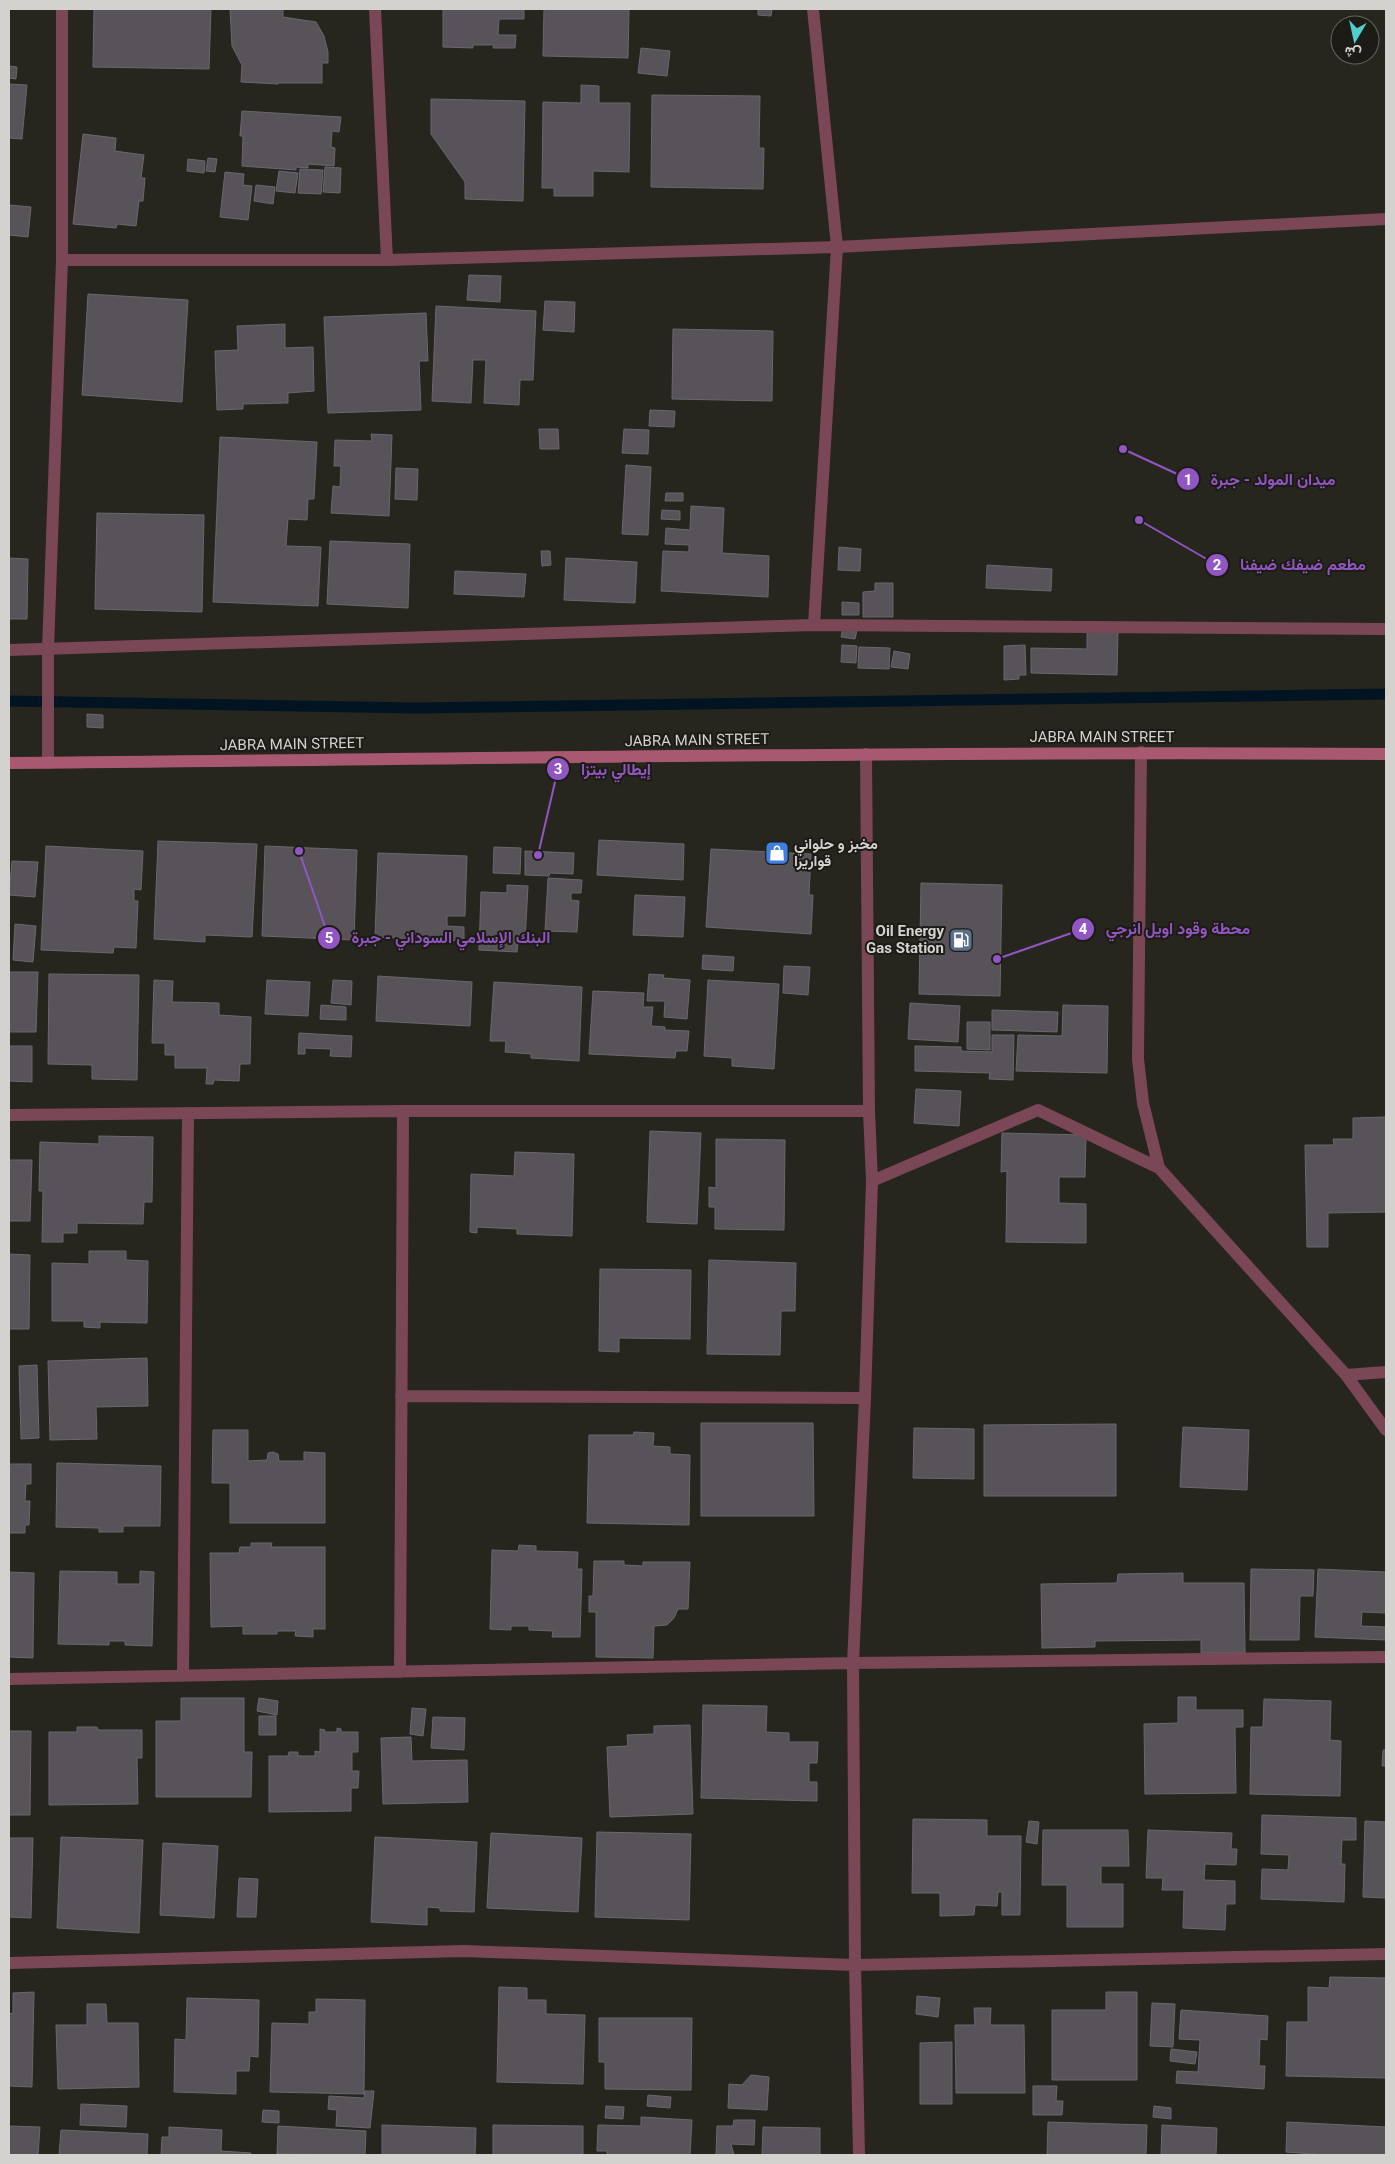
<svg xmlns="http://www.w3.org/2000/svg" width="1395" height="2164" font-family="Roboto,Vazirmatn,sans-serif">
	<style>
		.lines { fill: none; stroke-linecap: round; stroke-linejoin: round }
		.stream { stroke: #021422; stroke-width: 11 }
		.building { fill: #575359; stroke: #6b676e }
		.minor { stroke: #7a4756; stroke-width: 12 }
		.tertiary { stroke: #7a4756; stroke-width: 12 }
		.secondary { stroke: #a95872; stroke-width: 12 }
		.labels { text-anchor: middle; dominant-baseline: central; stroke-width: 4; stroke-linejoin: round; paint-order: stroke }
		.street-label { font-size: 15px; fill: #d3d2ce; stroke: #1d1b15 }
		.poi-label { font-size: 15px; font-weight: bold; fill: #d3d2ce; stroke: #1d1b15; text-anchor: start }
		.leader { fill: none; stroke: #9156c3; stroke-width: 2 }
		.callout-dot { fill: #9156c3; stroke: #1d1b15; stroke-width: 2 }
		.mark-label { font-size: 15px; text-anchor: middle; font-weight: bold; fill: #fff }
		.callout-label { font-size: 16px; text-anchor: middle; font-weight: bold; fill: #9156c3; stroke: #1d1b15; stroke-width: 4; stroke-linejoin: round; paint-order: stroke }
	</style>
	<rect width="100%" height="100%" fill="#26251e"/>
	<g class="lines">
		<path class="stream" d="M9,701L416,708L1386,694"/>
	</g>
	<path class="building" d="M94,9H211L209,69L93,67Z
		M230,9H283V17L316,22L324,36L328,52V63H322V83H278V84L241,82L242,65L232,46Z
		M443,9H524V19H499L498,35H516L515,48H493L494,45H473V48L443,47Z
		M544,9H629L628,58L543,56Z
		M758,9H772L771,16L758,15Z
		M641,48L670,51L667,76L638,73Z
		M9,66L17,67L16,79L9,78Z
		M9,84L27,85L22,139L9,138Z
		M581,85L599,86V103H630L629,172L593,171V196H554V188H542L543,102L581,103Z
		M652,95L760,96L759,148H764L763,189L651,187Z
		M431,99L525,101L523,201L465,199V182L431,134Z
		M242,111L341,117L339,132L332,131L331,147L335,148L334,166L308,164V168L296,167V170L242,166L243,136H240Z
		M83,134L116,138L115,151L144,155L141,178H145L143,201H139L136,226L117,224L116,228L73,224Z
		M208,158L217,159L215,172L206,171Z
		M188,159L205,161L204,173L187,171Z
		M325,167L341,168L340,193L323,192Z
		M300,169L323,170L321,194L298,193Z
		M279,171L298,173L295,193L276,191Z
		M225,172L244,174L243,185L252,186L248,220L220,217Z
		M256,185L275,187L273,204L254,201Z
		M9,205L31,207L28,237L9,235Z
		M469,275L501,276L500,302L467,300Z
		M88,294L188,300L182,402L82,395Z
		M545,301L575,302L574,332L543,330Z
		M436,306L536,311L533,380H520L519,405L484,403L486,360H473L471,403L432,401Z
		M426,313L428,361H419L421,410L328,413L324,317Z
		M285,324V348L313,347L314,391L288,393V403L243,404V409L217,410L215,351L238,350L237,326Z
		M673,329L773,331L772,401L672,399Z
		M650,410L675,411L674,427L649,426Z
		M539,429H558L559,449H540Z
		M624,429L649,430L648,454L622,453Z
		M371,434L392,435L389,516L331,513L333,486L340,487L341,466H334L335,440L372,441Z
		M220,437L317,442L314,499H308L307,520L288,519L286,546L321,547L318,606L213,602Z
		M626,465L651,467L648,535L622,534Z
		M396,468L418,469L417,500L395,499Z
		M666,493H683V501H665Z
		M691,506L724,508L722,553L769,556L768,597L661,591L663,551L689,552V545L665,544L666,528L690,530Z
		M662,510L680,511V520L661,519Z
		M97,513L204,515L202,612L95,609Z
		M330,541L410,544L408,608L327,604Z
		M839,547L861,549L860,571L838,570Z
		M541,551H550L551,565L542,566Z
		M9,558L28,559L27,619H9Z
		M566,558L637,562L635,603L564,600Z
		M987,565L1052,569L1051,591L986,588Z
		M455,571L526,574L524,597L454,594Z
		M875,583H893V617H863V592L875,591Z
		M842,602L859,603V615H842Z
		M843,628L857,630L855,639L841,637Z
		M1087,630L1118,631L1117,675L1031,673V648L1087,649Z
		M842,645L857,646L856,663L841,662Z
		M1025,645L1026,675H1019V679L1004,680V646Z
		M859,647L890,648L889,669L858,668Z
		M894,651L910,654L908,669L891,667Z
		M87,714L103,715V728L87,727Z
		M599,840L684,844L683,880L597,875Z
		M158,841L257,844L252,937L205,935V942L154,939Z
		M46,846L143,851L141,890L134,889V901H138L136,948L114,947L113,953L41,950Z
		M265,846L357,850L354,940L262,936Z
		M494,847L521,848L520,874L493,873Z
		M711,849L811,854L809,895H813L811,934L706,927Z
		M525,851L574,853L573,874L550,873L549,876L525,875Z
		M378,853L467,856L465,916H447V926L464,927V941L375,937Z
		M12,861L38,862L35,897L9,895Z
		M548,878L582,880L581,893H571V900L579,901L577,932L545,931Z
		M921,883L1002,885L1000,996L919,994Z
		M507,885L528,886L525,941H518L517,952L479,950L481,892L507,893Z
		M635,895L685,897L683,937L633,935Z
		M15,924L36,926L33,962L13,960Z
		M703,955L734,957L733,971L702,969Z
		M784,966L810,967L808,995L783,993Z
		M9,972H38L36,1032H9Z
		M49,974L139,975L137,1080L92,1079V1065L48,1064Z
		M649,974L664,975L663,978L690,980L687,1019L664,1017L665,1001H647Z
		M378,976L472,982L470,1026L376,1021Z
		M154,980L173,981L172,1002L219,1003V1015L251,1017L250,1064H240L239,1081L214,1080L213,1084H206L207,1068H175V1055H165V1043H152Z
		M267,980L310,982L308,1016L265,1014Z
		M333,980L352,981L351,1005L331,1003Z
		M708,980L779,984L774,1069L732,1066V1058L704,1056Z
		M494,982L582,987L579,1061L531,1058V1054L505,1052L506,1041H490Z
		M593,991L644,993L643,1007H653L651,1026L665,1027V1030L689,1031L687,1051H676L675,1058L589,1054Z
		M910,1003L960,1006L958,1042L908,1039Z
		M321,1005L346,1007V1020L320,1019Z
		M1063,1005L1108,1006L1107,1073L1016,1071L1018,1035L1062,1036Z
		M992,1010L1058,1012L1057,1032L992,1030Z
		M967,1022H990V1050L967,1049Z
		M299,1033L352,1036L351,1057L330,1056L331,1049L305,1048V1054H298Z
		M992,1035H1014L1013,1080L989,1079L990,1073L915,1071V1046L961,1047V1051L992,1052Z
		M9,1046H32V1082L9,1081Z
		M916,1089L961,1091L959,1126L914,1123Z
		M1386,1117V1212L1328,1213V1247H1307L1305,1145H1334L1333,1139H1353V1118Z
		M650,1131L701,1133L697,1224L647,1222Z
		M1002,1133L1086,1135L1085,1177H1059V1203L1086,1204V1243L1006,1242L1007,1171L1001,1172Z
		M99,1136L153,1137L152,1202H144L143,1224L77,1223V1233H63V1242H42L43,1191H39L40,1142L99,1144Z
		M716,1139L785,1140L784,1230L715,1229V1207H709V1187L716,1188Z
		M515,1152L574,1154L572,1236L517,1234V1229L477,1227V1233L470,1232L471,1174L514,1176Z
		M9,1160H32L30,1221H9Z
		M89,1251H126V1260L148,1261L147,1323L100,1322V1328L84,1327V1321H52V1263L89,1264Z
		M9,1254L30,1255L29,1329H9Z
		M709,1260L796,1263L795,1311H781L780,1355L707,1354Z
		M600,1269L691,1270L690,1339L619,1338V1352L599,1351Z
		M147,1358L148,1406L96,1407L97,1439L50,1440L48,1361Z
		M37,1365L39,1438L21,1439L19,1366Z
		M701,1423H813L814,1516H701Z
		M1116,1424V1496H984V1425Z
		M1183,1427L1249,1430L1247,1490L1180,1487Z
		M914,1428L974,1429V1479L913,1478Z
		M213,1430H248V1461L267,1460L268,1453L273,1452L278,1454L279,1461H304V1452L325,1453V1523H230V1483H212Z
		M634,1432L654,1433L653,1446L670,1447V1454L690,1455L689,1525L587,1523L589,1435H633Z
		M57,1463L161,1466L160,1526H123V1532H99V1528L56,1527Z
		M9,1464H31V1484H26L25,1501H30L29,1525H25V1533H9Z
		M251,1543H272L271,1547H325V1629H313V1637L295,1636L296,1631H277V1634H243V1626L211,1627L210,1553H239L240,1547H251Z
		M519,1545L536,1546V1551L578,1552L577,1569H582L580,1637H552L553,1631L529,1630V1626H511V1630L490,1629L492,1550L518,1551Z
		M594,1561H624V1565L643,1566V1562H690L688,1609H678L674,1618L667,1625L654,1626L653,1658L596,1657V1612H589V1596H593Z
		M1251,1569L1314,1570L1313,1596H1300L1299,1640H1250Z
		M1318,1569L1386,1572V1613L1362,1612L1361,1626L1386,1627V1640L1315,1637Z
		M60,1571L117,1572V1584H140V1571L154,1572L152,1646L125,1645V1641H109V1645L58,1644Z
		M9,1572L34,1573L33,1658L9,1657Z
		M1183,1573V1583H1244L1245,1653H1201V1640L1095,1641V1647L1042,1648L1041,1584L1117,1583L1118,1574Z
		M1178,1697H1196V1710H1243V1727H1235L1236,1793L1145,1794L1144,1724L1178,1723Z
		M181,1698H244V1752H252L251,1797H156V1721H181Z
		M259,1698L278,1701L277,1715L257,1711Z
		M1264,1699L1331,1701L1330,1740L1341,1741L1340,1796L1250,1794L1251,1727H1263Z
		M703,1705L767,1706L766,1732L789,1733V1742H818L817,1763H809V1782H817V1801L701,1798Z
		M412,1708L426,1709L423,1736L410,1734Z
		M259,1716H276V1735H259Z
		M433,1717L465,1718L464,1750L431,1748Z
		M690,1725L693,1814L610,1817L607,1747L628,1746L627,1735L654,1734V1726Z
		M77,1727H97L98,1730H142V1758H137L138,1804L49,1805V1732H77Z
		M337,1728L341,1729V1732H358V1752H352V1771H359L358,1788H351V1811L269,1812V1756H288L289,1752H298V1756H315V1751L320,1752V1729L325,1730L324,1732H337Z
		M9,1731H31L30,1815H9Z
		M411,1737L412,1761L467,1760L468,1802L383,1804L381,1738Z
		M1383,1750H1386V1766H1382Z
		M1262,1815L1356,1818V1840H1342L1341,1864H1345L1344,1902L1261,1899L1262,1869L1288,1870L1289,1855L1261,1854Z
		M913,1819L987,1820V1836H1021L1020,1915H1002V1892H998L997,1906L975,1905L974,1915L940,1916V1893H912Z
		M1029,1821L1039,1822L1037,1844L1026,1842Z
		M1365,1821L1386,1822V1898L1363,1897Z
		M1043,1830H1128L1129,1866H1101V1884H1123V1927H1067V1885H1042Z
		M1148,1830L1232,1833L1231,1849H1237L1236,1865L1205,1864L1204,1880L1235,1881V1904H1226L1225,1930L1183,1928L1184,1890H1162L1163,1878H1146Z
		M597,1832L691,1834L689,1920L595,1917Z
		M491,1833L582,1838L578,1912L487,1908Z
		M61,1837L143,1840L139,1933L57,1928Z
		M375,1837L477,1842L474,1912L440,1911V1908L427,1907V1925L371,1922Z
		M9,1838H33L31,1918L9,1917Z
		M163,1843L218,1846L214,1918L160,1915Z
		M239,1878L258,1879L256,1917H237Z
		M1330,1977L1386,1978V2078L1286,2076L1287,2022H1308V1987L1329,1988Z
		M499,1987L527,1988V2000H546V2014L585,2015L583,2084L497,2082Z
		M34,1992L32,2087L9,2086V2014L13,2013V1993Z
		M1106,1992H1137V2080H1052V2010H1106Z
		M917,1996L940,1998L938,2017L916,2014Z
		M187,1998L259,2000L258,2057L250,2056L249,2071H236V2094L174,2092L175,2039L186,2040Z
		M316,1999L365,2000L364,2094L270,2092L272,2023L309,2024V2012H316Z
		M1152,2003L1175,2004L1173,2047L1150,2046Z
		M87,2004H106L107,2023H138L139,2087L58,2089L56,2025H87Z
		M974,2008H991L990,2025H1024L1025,2093H956L955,2025H975Z
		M1181,2010L1268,2016L1267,2040L1260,2039L1259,2066H1265L1264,2089L1176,2083L1177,2071L1198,2072L1200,2040L1179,2039Z
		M599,2018H692L691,2090L605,2089V2062H599Z
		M952,2042V2104H920V2043Z
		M1171,2049L1197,2052L1195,2064L1170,2061Z
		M751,2075L769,2077L767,2110L728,2108L729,2084L742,2085Z
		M1033,2086H1057L1056,2101H1063L1062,2115H1033Z
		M365,2091H374L370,2128L336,2126L337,2110L328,2109L329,2096L364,2098Z
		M648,2095L671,2097L670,2108L647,2106Z
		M81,2104L127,2106L126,2127L80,2125Z
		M606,2106L624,2107L623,2119L605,2118Z
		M1154,2106L1171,2108V2119L1153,2117Z
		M263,2110L279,2111V2123L262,2122Z
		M641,2117L692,2120L690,2155H607V2151H597L598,2125L641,2126Z
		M734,2120H755L754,2145L731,2144L734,2155H716L717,2126H733Z
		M1048,2122L1147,2125L1146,2155H1047Z
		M1287,2122L1386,2127V2155H1325L1286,2152Z
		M382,2125L476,2128L475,2155H382Z
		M493,2125L583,2126V2155H493Z
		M1162,2125L1217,2128L1216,2155H1161Z
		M9,2126L40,2127L38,2155H9Z
		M278,2126L366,2131L365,2155L277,2154Z
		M169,2127L222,2130L221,2151L251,2153V2155H161L162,2137H169Z
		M763,2127L820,2128V2155H762Z
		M61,2130L148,2134L147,2155H59Z"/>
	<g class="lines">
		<path class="minor" d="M375,9L387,260
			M813,9L837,247L814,625
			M62,260H387L837,247L1386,219
			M9,650L814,625L1386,629
			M1141,752L1138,1059L1143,1103L1159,1168L1346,1375L1386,1430
			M9,1115L403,1111H869
			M872,1181L1038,1110L1159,1168
			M1346,1375L1386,1372
			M401,1396L865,1398
			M400,1672L403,1111
			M183,1676L188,1113
			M9,1679L853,1663L1386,1657
			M9,1963L464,1951L855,1965L1386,1954
			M859,2155L855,1965L853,1663L865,1398L872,1181L869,1111L866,754"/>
		<path class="tertiary" d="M48,763V649L62,260V9"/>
		<path class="secondary" d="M9,763C468,759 927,751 1386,754"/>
	</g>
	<defs>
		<g id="shop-square" transform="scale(1.25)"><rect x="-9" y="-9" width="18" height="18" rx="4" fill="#3f7fe0" stroke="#1d1b15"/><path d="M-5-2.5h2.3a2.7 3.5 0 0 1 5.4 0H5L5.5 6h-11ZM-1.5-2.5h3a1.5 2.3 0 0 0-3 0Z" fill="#fff"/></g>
		<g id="fuel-square" transform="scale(1.25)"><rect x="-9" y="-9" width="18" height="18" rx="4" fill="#5c6f8a" stroke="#1d1b15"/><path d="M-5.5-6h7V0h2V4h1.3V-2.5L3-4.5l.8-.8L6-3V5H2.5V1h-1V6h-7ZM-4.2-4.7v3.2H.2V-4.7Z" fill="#fff"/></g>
	</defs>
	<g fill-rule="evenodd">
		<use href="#shop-square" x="777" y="853"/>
		<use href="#fuel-square" x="961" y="940"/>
	</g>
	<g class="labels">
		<g class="street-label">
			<text x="1102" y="737">JABRA MAIN STREET</text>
			<text transform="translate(697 740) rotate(-1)">JABRA MAIN STREET</text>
			<text transform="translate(292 744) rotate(-1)">JABRA MAIN STREET</text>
		</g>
		<g class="poi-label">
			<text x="794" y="844">مخبز و حلواني<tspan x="794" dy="17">قواريرا</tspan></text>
			<text x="944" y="931" text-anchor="end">Oil Energy<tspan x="944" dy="17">Gas Station</tspan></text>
		</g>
	</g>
	<path class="leader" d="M1123 449L1188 479M1139 520L1217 565M538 855L558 769M997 959L1083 929M299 851L329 938"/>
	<g class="callout-dot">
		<circle cx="1123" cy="449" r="5"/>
		<circle cx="1139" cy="520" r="5"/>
		<circle cx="538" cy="855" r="5"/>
		<circle cx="997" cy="959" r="5"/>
		<circle cx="299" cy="851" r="5"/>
		<circle cx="1188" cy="479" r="12"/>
		<circle cx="1217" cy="565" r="12"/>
		<circle cx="558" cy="769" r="12"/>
		<circle cx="1083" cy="929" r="12"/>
		<circle cx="329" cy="938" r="12"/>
	</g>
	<g class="mark-label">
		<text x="1188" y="485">1</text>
		<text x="1217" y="570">2</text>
		<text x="558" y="774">3</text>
		<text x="1083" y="934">4</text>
		<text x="329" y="943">5</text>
	</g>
	<g class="callout-label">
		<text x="1273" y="485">ميدان المولد - جبرة</text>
		<text x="1303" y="570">مطعم ضيفك ضيفنا</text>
		<text x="616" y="775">إيطالي بيتزا</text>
		<text x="1178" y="934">محطة وقود اويل انرجي</text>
		<text x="451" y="943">البنك الإسلامي السوداني - جبرة</text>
	</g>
	<rect width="1395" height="2164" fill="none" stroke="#d3d2ce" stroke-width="20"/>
	<g transform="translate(1355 40) rotate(189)"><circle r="24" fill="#1d1b15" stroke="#66645f"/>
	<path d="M0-4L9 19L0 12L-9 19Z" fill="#52cdce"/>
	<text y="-8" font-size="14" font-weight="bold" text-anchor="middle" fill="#d3d2ce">ش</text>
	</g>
</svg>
